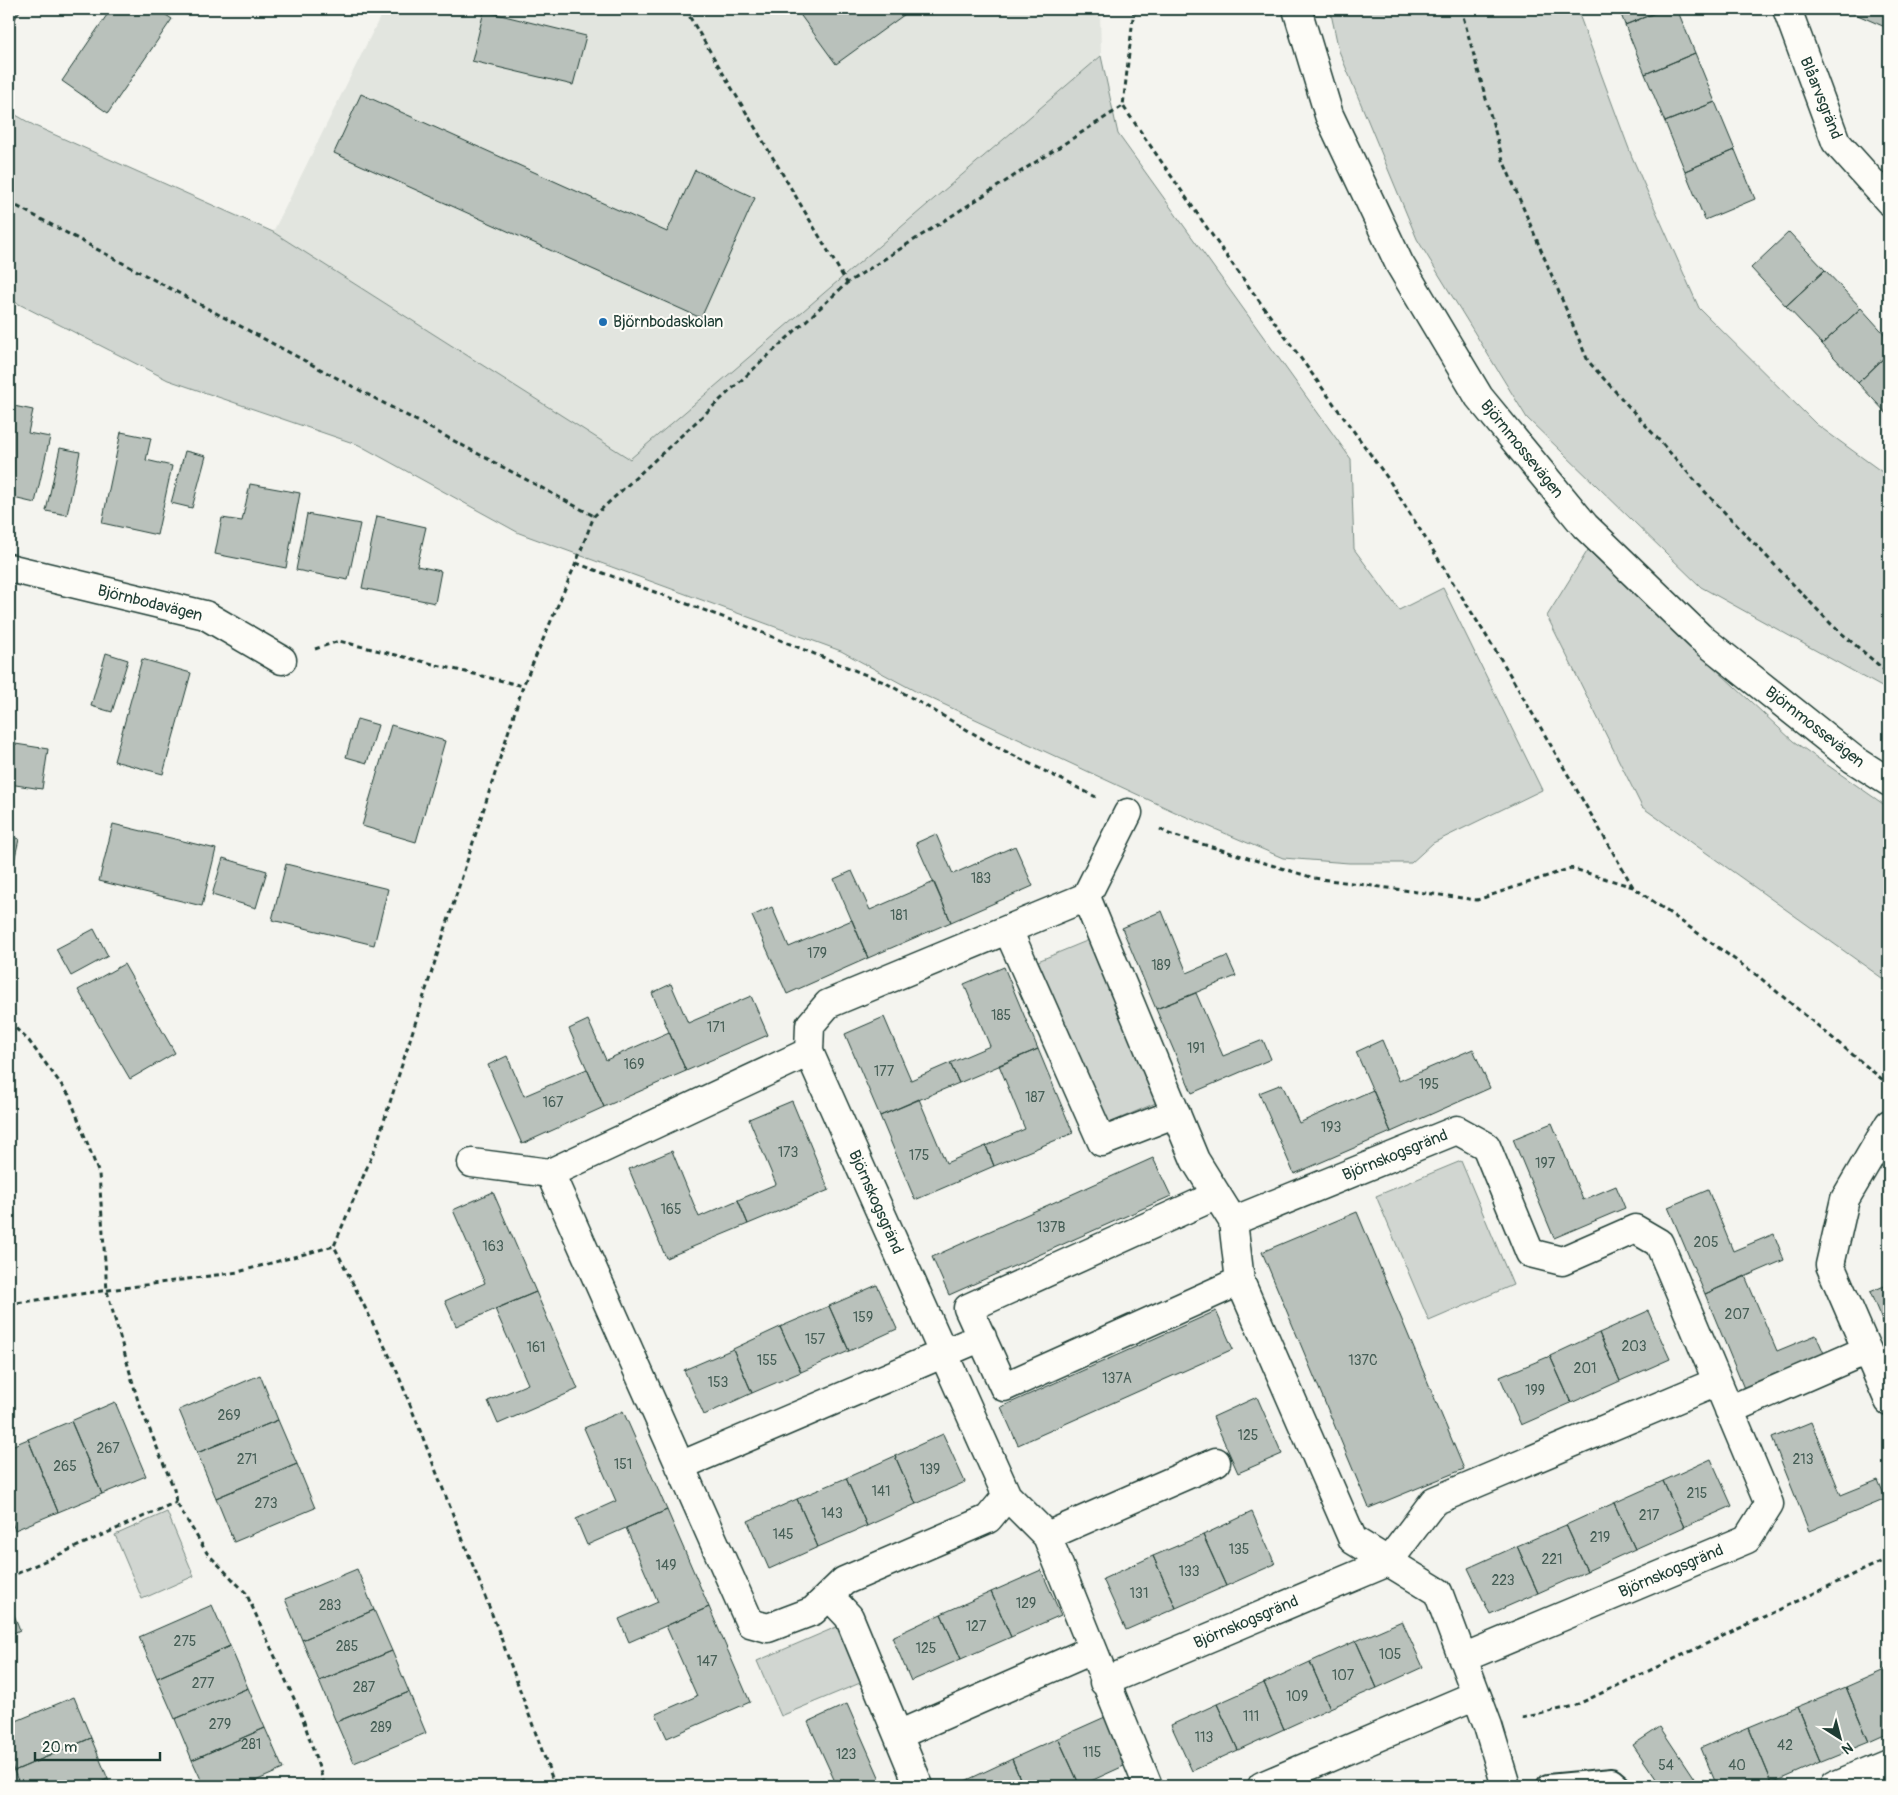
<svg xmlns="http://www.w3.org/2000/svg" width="1898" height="1795" font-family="Pangolin,sans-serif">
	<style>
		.built { fill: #e2e5df }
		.green { fill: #d1d6d1; stroke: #788a82 }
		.building { fill: #b9c1bb; stroke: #1f3d34 }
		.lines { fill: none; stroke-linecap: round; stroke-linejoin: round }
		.service-casing { stroke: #1f3d34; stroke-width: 26 }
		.minor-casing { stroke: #1f3d34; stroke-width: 31 }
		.tertiary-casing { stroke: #1f3d34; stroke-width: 31 }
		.path { stroke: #1f3d34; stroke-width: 3; stroke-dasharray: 5 4; stroke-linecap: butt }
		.service { stroke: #fdfcf7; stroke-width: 22 }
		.minor { stroke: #fdfcf7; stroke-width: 28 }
		.tertiary { stroke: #fdfcf7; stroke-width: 28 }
		.poi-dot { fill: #1f6fb2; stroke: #fdfcf7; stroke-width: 2 }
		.labels { text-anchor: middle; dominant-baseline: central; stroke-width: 4; stroke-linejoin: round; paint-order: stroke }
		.number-label { font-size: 14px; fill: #465e56 }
		.street-label { font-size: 16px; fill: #1f3d34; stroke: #fdfcf7 }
		.poi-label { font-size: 16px; fill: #1f3d34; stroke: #fdfcf7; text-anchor: start }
	</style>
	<rect width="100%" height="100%" fill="#f4f4ef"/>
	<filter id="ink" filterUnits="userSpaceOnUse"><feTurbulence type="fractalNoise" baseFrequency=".02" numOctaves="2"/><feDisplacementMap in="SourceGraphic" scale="10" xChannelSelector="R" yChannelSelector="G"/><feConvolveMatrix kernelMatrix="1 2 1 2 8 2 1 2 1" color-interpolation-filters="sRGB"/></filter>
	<g filter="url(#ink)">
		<path class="built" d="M384,9H1100L1101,56L630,460L273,232Z"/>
		<path class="green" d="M1330,9H1577L1632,157L1699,308L1816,424L1889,477V691L1701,587L1527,418L1417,239L1339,51Z
			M1101,56L1118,134L1351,459L1354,549L1399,610L1443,588L1542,790L1433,843L1411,863H1349L1283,858L1175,812L915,691L841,651L519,533L359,445L168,380L9,299V111L35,126L273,232L630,459Z
			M1588,550L1793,741L1889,808V983L1642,807L1547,616Z
			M1089,940L1158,1102L1107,1124L1038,961Z
			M1461,1161L1513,1285L1429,1321L1376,1196Z
			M167,1512L194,1576L142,1599L115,1535Z
			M841,1625L865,1681L781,1716L757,1661Z"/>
		<path class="building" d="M9,9H21L9,29Z
			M111,9H157L172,19L108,113L62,81Z
			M796,9H912L836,64Z
			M1619,9H1665L1625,25Z
			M1665,9H1677L1695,53L1645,74L1625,25Z
			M1844,9H1889V17L1885,27Z
			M484,11L586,36L573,85L472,61Z
			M1695,53L1715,102L1665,122L1645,74Z
			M361,94L667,232L695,170L755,198L701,318L334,153Z
			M1715,102L1735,150L1685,171L1665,122Z
			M1735,150L1755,199L1705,220L1685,171Z
			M1789,232L1825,270L1786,306L1751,268Z
			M1825,270L1861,308L1822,344L1786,306Z
			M1861,308L1889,339V353L1858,383L1822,344Z
			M1889,353V416L1858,383Z
			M9,405L33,410L28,433L50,437L35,503L9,497Z
			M121,432L151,438L146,460L172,466L157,535L102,523Z
			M60,448L80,452L67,515L46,511Z
			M185,451L206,456L192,508L171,503Z
			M250,484L300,493L286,568L215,554L222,518L242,521Z
			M307,514L360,524L348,580L296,570Z
			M377,516L426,527L417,566L441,571L435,603L362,588Z
			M106,653L128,660L112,712L91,706Z
			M142,659L191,673L163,774L114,761Z
			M357,719L378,725L367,763L346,757Z
			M391,725L445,741L416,842L362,826Z
			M9,743L48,749L42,789L9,784Z
			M113,824L216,849L202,906L99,881Z
			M936,834L953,874L1015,846L1033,886L951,922L916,843Z
			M9,836L19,839L9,884Z
			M223,858L267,871L256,908L212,895Z
			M286,864L388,889L374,945L272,920Z
			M852,871L870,910L934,882L951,922L868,958L834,879Z
			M772,907L789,947L852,920L868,958L787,994L752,916Z
			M1162,911L1187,973L1227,956L1236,976L1156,1009L1122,928Z
			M94,929L108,956L71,976L56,949Z
			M124,964L175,1053L130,1079L78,990Z
			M1004,967L1038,1049L959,1083L950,1063L990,1046L964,984Z
			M671,984L688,1023L751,996L768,1035L686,1071L652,993Z
			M1196,993L1223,1056L1263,1040L1271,1059L1192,1093L1156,1009Z
			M884,1017L911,1080L950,1063L959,1083L880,1116L845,1034Z
			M588,1020L606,1060L669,1032L686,1071L604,1107L569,1029Z
			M1382,1040L1399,1081L1473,1049L1490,1088L1391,1132L1356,1052Z
			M1038,1049L1073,1133L994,1166L986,1146L1025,1129L999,1065Z
			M507,1056L524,1096L587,1069L604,1107L522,1144L488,1065Z
			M1282,1084L1299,1123L1373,1090L1391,1132L1294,1174L1259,1093Z
			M919,1099L946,1163L986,1146L994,1166L915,1200L880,1116Z
			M792,1101L829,1190L748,1224L738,1200L776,1184L749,1119Z
			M1552,1123L1583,1200L1616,1186L1625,1208L1554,1238L1513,1139Z
			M672,1151L699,1217L738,1200L748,1224L666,1258L629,1169Z
			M1153,1158L1171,1196L949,1295L932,1257Z
			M1708,1190L1733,1251L1774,1234L1784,1260L1705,1294L1668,1207Z
			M493,1192L536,1292L456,1326L445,1301L485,1283L453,1210Z
			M1357,1212L1464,1469L1369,1508L1262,1252Z
			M1745,1276L1777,1351L1816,1335L1826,1358L1745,1391L1705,1294Z
			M1889,1284V1337L1870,1292Z
			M877,1285L897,1329L849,1351L829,1306Z
			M536,1292L578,1389L498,1424L488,1401L528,1384L495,1309Z
			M829,1306L849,1351L801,1372L780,1327Z
			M1216,1311L1233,1349L1018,1445L1001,1407Z
			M1648,1311L1670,1359L1620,1381L1599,1333Z
			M780,1327L801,1372L752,1393L733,1349Z
			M1599,1333L1620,1381L1571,1403L1550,1356Z
			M733,1349L752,1393L704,1415L684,1370Z
			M1550,1356L1571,1403L1521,1425L1500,1377Z
			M260,1375L278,1420L197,1453L179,1410Z
			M1257,1397L1282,1454L1238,1473L1213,1417Z
			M115,1402L146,1476L102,1494L71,1421Z
			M623,1411L667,1510L587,1545L576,1519L616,1501L584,1428Z
			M278,1420L297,1464L216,1498L197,1453Z
			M71,1421L102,1494L58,1512L28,1439Z
			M1811,1422L1841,1495L1878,1480L1886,1499L1809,1531L1772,1438Z
			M943,1434L965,1482L916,1504L895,1456Z
			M28,1439L58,1512L15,1530L9,1516V1447Z
			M895,1456L916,1504L867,1526L846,1478Z
			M1711,1459L1732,1506L1684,1527L1663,1481Z
			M297,1464L315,1508L234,1542L216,1498Z
			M846,1478L867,1526L818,1547L797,1499Z
			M1663,1481L1684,1527L1635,1549L1614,1503Z
			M797,1499L818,1547L769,1569L748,1521Z
			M1614,1503L1635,1549L1587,1571L1566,1525Z
			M667,1510L709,1607L629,1642L619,1619L658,1602L626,1528Z
			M1252,1512L1275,1564L1226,1586L1203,1535Z
			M1566,1525L1587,1571L1538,1593L1517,1546Z
			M1203,1535L1226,1586L1176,1608L1153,1556Z
			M1517,1546L1538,1593L1490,1614L1468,1568Z
			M1153,1556L1176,1608L1126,1630L1103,1579Z
			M357,1569L374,1610L302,1640L285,1599Z
			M1041,1570L1061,1615L1011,1637L991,1592Z
			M991,1592L1011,1637L961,1659L941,1614Z
			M9,1602L20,1630L9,1635Z
			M212,1605L230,1646L157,1678L139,1637Z
			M709,1607L750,1702L667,1738L656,1714L697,1696L666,1626Z
			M374,1610L392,1651L319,1681L302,1640Z
			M941,1614L961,1659L911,1681L892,1637Z
			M1402,1621L1423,1667L1377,1688L1356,1641Z
			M1356,1641L1377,1688L1330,1708L1310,1662Z
			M230,1646L248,1688L175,1719L157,1678Z
			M392,1651L409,1692L336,1722L319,1681Z
			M1310,1662L1330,1708L1284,1729L1264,1683Z
			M1889,1668V1733L1869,1742L1846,1687Z
			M1264,1683L1284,1729L1238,1750L1217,1704Z
			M1846,1687L1869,1742L1820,1762L1797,1707Z
			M248,1688L265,1728L192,1760L175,1719Z
			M409,1692L426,1733L354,1763L336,1722Z
			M74,1697L91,1738L14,1771L9,1759V1724Z
			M847,1704L883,1786H837L808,1722Z
			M1217,1704L1238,1750L1192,1771L1171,1725Z
			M1797,1707L1820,1762L1772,1783L1749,1727Z
			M1105,1717L1126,1765L1080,1786L1058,1738Z
			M1660,1727L1699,1786H1661L1633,1745Z
			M1749,1727L1772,1783L1765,1786H1717L1701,1748Z
			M265,1728L283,1769L244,1786H204L192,1760Z
			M91,1738L108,1779L92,1786H20L14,1771Z
			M1058,1738L1080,1786H1023L1012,1759Z
			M1012,1759L1023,1786H967L965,1781Z
			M108,1779L111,1786H92Z
			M461,1779L464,1786H444Z"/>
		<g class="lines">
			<g class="service-casing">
				<path id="service" d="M1548,1786L1612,1780L1619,1786"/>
			</g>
			<g class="minor-casing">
				<path id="minor" d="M1787,9L1836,142L1889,201
					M9,568L205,615L282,660
					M1128,813L1086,897L828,1004L810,1025L809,1052L1007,1496L1047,1536L1148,1786
					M1086,897L1195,1160L1233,1221L1240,1281L1353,1540L1438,1592L1488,1726L1506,1786
					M1008,930L1102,1142L1176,1113
					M1889,1124L1845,1199L1830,1265L1889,1401
					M472,1163L550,1173L809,1052
					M550,1173L750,1623L768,1628L813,1611L844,1581L988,1519L1007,1496
					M1217,1195L968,1308L1004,1387L1240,1281
					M1233,1221L1457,1130L1486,1146L1530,1253L1562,1261L1635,1229L1659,1243L1769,1504L1747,1539L1463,1658
					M1729,1410L1867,1350
					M680,1466L982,1337
					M1047,1536L1216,1462
					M829,1596L849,1617L919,1786
					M1104,1682L1388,1562L1434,1501L1717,1382
					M898,1735L1092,1650
					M1262,1786L1476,1695
					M1834,1786L1889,1763"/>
			</g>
			<g class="tertiary-casing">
				<path id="tertiary" d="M1297,9L1329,115L1399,263L1479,397L1585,526L1700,637L1853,759L1889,782"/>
			</g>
			<path class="path" d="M685,9L847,283
				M1134,9L1123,106L1223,251L1389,480L1502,661L1633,887
				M1461,9L1503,160L1588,361L1708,495L1832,625L1889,674
				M9,202L594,516
				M576,563L736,622L886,683L995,746L1096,797
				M315,649L339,641L523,686
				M1160,829L1169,834L1314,878L1477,900L1571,868L1633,887L1758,976L1889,1085
				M9,1022L29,1041L69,1095L99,1174L107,1291L138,1401L174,1489L176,1502L207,1553L246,1593L302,1716L325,1786
				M9,1304L238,1272L334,1246
				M9,1577L176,1502
				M1522,1718L1574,1706L1889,1558
				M555,1786L497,1627L396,1369L334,1246L376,1146L523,686L576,563L594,516L847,283L1123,106"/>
			<use href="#service" class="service"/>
			<use href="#minor" class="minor"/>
			<use href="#tertiary" class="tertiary"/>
		</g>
	</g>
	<circle class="poi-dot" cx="603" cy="322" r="5"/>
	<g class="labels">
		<g class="number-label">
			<text x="981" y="878">183</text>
			<text x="899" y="915">181</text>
			<text x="817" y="953">179</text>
			<text x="1161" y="965">189</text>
			<text x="1001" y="1015">185</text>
			<text x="716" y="1027">171</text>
			<text x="1196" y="1048">191</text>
			<text x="634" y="1064">169</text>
			<text x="884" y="1071">177</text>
			<text x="1429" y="1084">195</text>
			<text x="1035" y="1097">187</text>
			<text x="553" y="1102">167</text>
			<text x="1331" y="1127">193</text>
			<text x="788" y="1152">173</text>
			<text x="919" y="1155">175</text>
			<text x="1545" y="1163">197</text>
			<text x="671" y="1209">165</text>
			<text x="1051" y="1227">137B</text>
			<text x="1706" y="1242">205</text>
			<text x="493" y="1246">163</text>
			<text x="1737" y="1314">207</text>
			<text x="863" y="1317">159</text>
			<text x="815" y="1339">157</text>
			<text x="1634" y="1346">203</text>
			<text x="536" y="1347">161</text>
			<text x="767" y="1360">155</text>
			<text x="1363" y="1360">137C</text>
			<text x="1585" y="1368">201</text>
			<text x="1117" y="1378">137A</text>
			<text x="718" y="1382">153</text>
			<text x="1535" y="1390">199</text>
			<text x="229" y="1415">269</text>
			<text x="1248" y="1435">125</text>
			<text x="108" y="1448">267</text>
			<text x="247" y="1459">271</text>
			<text x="1803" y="1459">213</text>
			<text x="623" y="1464">151</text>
			<text x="65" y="1466">265</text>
			<text x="930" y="1469">139</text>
			<text x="881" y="1491">141</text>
			<text x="1697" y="1493">215</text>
			<text x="266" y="1503">273</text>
			<text x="832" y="1513">143</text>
			<text x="1649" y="1515">217</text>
			<text x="783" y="1534">145</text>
			<text x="1600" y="1537">219</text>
			<text x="1239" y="1549">135</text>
			<text x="1552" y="1559">221</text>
			<text x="666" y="1565">149</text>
			<text x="1189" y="1571">133</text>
			<text x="1503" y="1580">223</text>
			<text x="1139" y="1593">131</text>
			<text x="1026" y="1603">129</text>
			<text x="330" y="1605">283</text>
			<text x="976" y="1626">127</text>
			<text x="185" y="1641">275</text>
			<text x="347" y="1646">285</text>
			<text x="926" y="1648">125</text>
			<text x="1390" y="1654">105</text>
			<text x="707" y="1661">147</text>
			<text x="1343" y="1675">107</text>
			<text x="203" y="1683">277</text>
			<text x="364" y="1687">287</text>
			<text x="1297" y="1696">109</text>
			<text x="1251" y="1716">111</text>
			<text x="220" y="1724">279</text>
			<text x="381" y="1727">289</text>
			<text x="1204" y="1737">113</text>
			<text x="251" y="1744">281</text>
			<text x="1785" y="1745">42</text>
			<text x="1092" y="1752">115</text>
			<text x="846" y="1754">123</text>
			<text x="1666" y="1765">54</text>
			<text x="1737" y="1765">40</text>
		</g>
		<g class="street-label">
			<text transform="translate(1821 98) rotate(68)">Blåarvsgränd</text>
			<text transform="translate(1522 449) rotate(51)">Björnmossevägen</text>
			<text transform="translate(150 603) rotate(14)">Björnbodavägen</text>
			<text transform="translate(1815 727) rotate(38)">Björnmossevägen</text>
			<text transform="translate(1395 1155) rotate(-22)">Björnskogsgränd</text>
			<text transform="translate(876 1202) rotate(66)">Björnskogsgränd</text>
			<text transform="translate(1671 1571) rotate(-23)">Björnskogsgränd</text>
			<text transform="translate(1246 1622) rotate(-23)">Björnskogsgränd</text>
		</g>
		<g class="poi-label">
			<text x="613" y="322">Björnbodaskolan</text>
		</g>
	</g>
	<rect width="1898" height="1795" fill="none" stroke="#fdfcf7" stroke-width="30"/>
	<rect x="15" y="15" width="1868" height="1765" fill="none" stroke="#1f3d34" stroke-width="2" filter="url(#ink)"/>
	<g transform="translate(1840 1738) rotate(144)" stroke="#fdfcf7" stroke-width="4" paint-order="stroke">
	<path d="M0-4L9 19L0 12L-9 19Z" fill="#1f3d34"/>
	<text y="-8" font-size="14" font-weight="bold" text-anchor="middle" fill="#1f3d34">N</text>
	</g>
	<path d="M35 1752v8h125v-8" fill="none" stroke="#1f3d34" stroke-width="2.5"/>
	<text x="42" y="1752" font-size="15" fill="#1f3d34" stroke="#fdfcf7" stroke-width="4" paint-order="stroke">20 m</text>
</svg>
